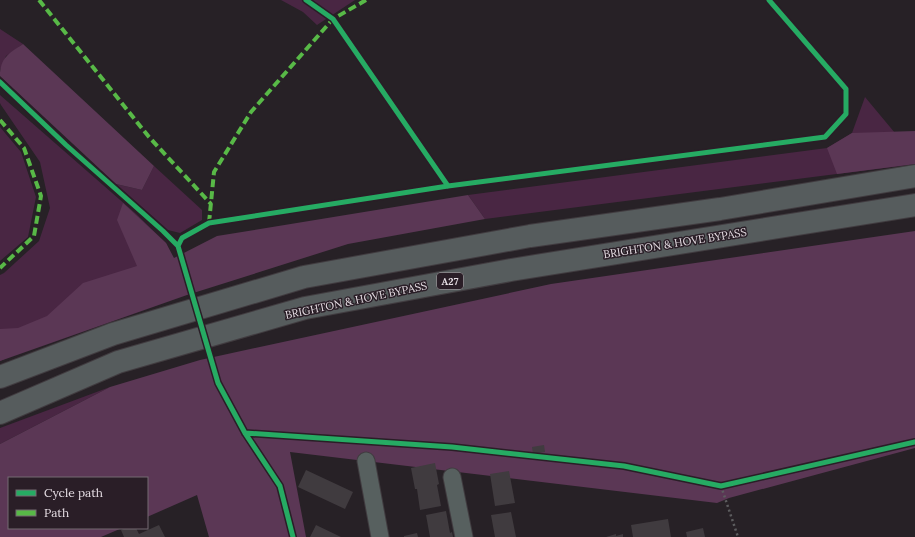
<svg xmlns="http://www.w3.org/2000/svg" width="915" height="537" font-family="Lora,serif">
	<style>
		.green { fill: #492643 }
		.forest { fill: #5b3755 }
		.building { fill: #403b3f }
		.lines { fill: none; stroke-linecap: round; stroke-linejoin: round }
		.minor-casing { stroke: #413c40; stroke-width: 19 }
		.highway-casing { stroke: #413c40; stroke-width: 24 }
		.path { stroke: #5d5d5f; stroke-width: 2.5; stroke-dasharray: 2 3; stroke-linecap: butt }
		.minor { stroke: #57605f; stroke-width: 17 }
		.highway { stroke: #565c5d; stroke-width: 22 }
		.quiet { stroke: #58b947; stroke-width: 4; stroke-dasharray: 8 4; stroke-linecap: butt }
		.cycleway-casing { stroke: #2a1e27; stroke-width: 8 }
		.cycleway { stroke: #26ab63; stroke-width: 5 }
		.labels { text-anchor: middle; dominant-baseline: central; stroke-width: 3; stroke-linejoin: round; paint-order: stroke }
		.shield { fill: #2a1e27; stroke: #aea4ab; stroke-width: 1 }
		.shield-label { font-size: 10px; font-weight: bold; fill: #e6dee4 }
		.street-label { font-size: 11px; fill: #e6dee4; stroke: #2a1e27 }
	</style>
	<rect width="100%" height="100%" fill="#272126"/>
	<path class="green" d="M281,0H355L317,25L303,12Z
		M0,29L23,44L6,56L0,70Z
		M0,95L135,213L166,243L173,258L21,352L0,361V275L4,273L39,241L50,208L40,162L1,105L0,103Z
		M865,97L915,157V164L485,219L468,195L827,148L852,133Z
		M0,127L21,152L36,197L28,237L0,261Z
		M154,166L202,210V220L180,233L168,230L116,184L142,190Z
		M110,387L0,444V428Z"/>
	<path class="forest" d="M23,44L154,166L142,190L116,184L0,76C0,58 9,53 23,44Z
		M915,131V164L837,174L827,148L852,133Z
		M468,195L485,219L348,244L187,295L0,361V329L18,328L47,316L83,283L137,266L117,220L123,203L166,243L174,258L217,236Z
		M915,231V448L729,498L717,503L290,452L306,537H209L197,495L147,517V478H9V528H122L101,537H0V444L110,387L200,360L551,284Z"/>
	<path class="building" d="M544,445L545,452L533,454L532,447Z
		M435,463L439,484L437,485L441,506L420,510L417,489H415L411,468Z
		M306,470L353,492L345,509L298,487Z
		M509,471L515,503L495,506L490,474Z
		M446,511L450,533L452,532L453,537H430L426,515Z
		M511,512L516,537H495L491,515Z
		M668,519L671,537H633L631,525Z
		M159,525L165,537H124L121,530L126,528H136L139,534Z
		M316,525L341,537H310Z
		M703,528L705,537H687L686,532Z
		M417,533L418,537H404V536Z
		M616,534V536L623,534V537H606Z"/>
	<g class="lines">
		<g class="minor-casing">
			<path id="minor" d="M366,461L380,537
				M452,477L464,537"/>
		</g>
		<g class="highway-casing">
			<path id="highway" d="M0,377L113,334L304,277L530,236L720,209L915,176
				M0,413L118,362L305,308L511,270L915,205"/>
		</g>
		<path class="path" d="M721,486L738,537"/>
		<use href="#minor" class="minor"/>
		<use href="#highway" class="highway"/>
		<path class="quiet" d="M39,0L149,137L211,204
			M0,120L24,148L41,196L34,236L0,268
			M209,223L214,172L251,112L333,19L366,0"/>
		<g class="cycleway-casing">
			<path id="cycleway" d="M306,0L333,19L448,186
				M0,82L66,145L163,231L178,246L218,383L245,433L280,486L293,537
				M178,246L182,238L209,223L448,186L825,137L846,114V89L769,0
				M245,433L452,447L624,466L721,486L915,442"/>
		</g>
		<use href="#cycleway" class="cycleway"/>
	</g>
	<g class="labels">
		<rect class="shield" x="437" y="273" width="26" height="16" rx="3"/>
		<g class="shield-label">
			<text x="450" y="281">A27</text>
		</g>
		<g class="street-label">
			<text transform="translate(675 243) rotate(-9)">BRIGHTON &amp; HOVE BYPASS</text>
			<text transform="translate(356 300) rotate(-12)">BRIGHTON &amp; HOVE BYPASS</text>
		</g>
	</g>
	<rect x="8" y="477" width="140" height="52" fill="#2a1e27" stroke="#756b73"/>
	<rect x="16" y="490" width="20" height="6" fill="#26ab63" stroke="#756b73"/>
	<text x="44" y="497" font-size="12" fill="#e6dee4">Cycle path</text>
	<rect x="16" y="510" width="20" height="6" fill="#58b947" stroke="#756b73"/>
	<text x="44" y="517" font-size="12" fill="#e6dee4">Path</text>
</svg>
